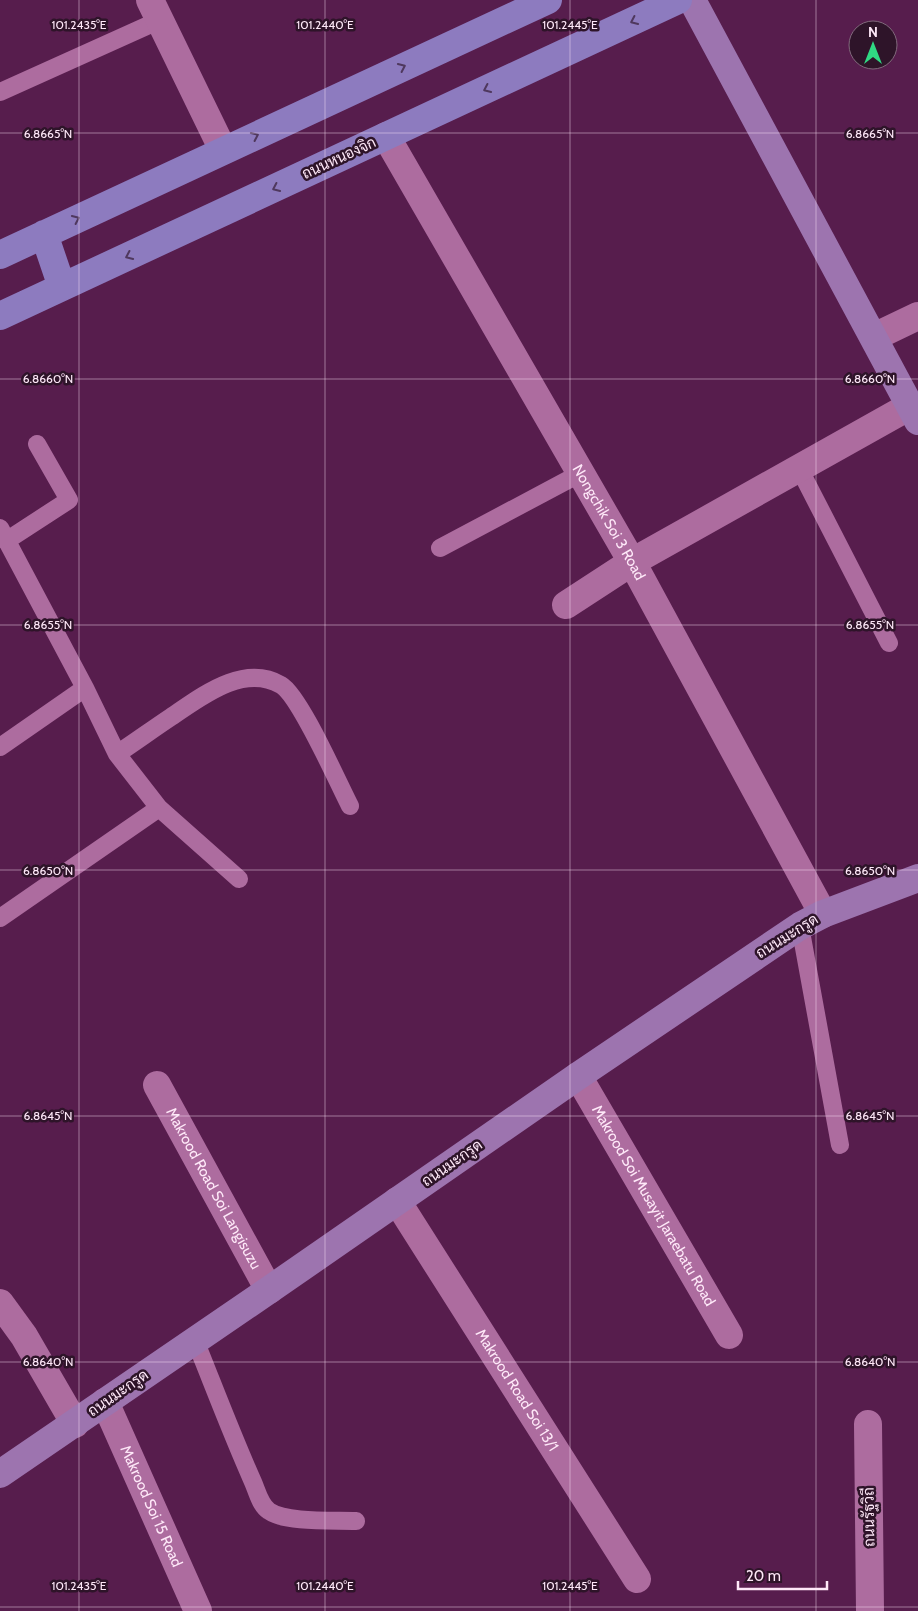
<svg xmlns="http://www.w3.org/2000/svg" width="918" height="1611" font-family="Cabin,Sarabun,sans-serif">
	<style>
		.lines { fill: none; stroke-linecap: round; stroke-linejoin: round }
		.lane { stroke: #ad6c9f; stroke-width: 18 }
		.street { stroke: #ad6c9f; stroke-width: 28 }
		.secondary { stroke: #9d74af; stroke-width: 28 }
		.primary { stroke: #8d7bbf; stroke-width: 28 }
		.oneway { stroke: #4f385e }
		.ticks { fill: none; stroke: #fee8f8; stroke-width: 1; stroke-opacity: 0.45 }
		.labels { text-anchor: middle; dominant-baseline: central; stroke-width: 5; stroke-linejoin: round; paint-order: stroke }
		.street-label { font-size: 15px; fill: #fee8f8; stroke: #2e1429 }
		.ticks-label { font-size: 12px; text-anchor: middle; fill: #fee8f8; stroke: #2e1429; stroke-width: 5; stroke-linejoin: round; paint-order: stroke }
	</style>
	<rect width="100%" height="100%" fill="#571d4d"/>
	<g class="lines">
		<path class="lane" d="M0,92L160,20
			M799,468L889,643
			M0,528L85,688L117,754L159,808L239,879
			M6,541L69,500L37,444
			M440,548L581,473
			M0,747L85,688
			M117,754C135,742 153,729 171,717C201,697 243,663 281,685C300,696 338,783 350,806
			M0,918L159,808
			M800,926L840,1145
			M195,1340C214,1387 232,1435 253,1482C257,1491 260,1505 269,1511C286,1523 335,1520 356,1521"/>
		<g class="street">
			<path d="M150,0L223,150"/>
			<path id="s1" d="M386,136L632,562L823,914"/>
			<path d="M874,337L918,316"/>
			<path d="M566,605L632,562L910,406"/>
			<path id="s2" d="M578,1076L729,1335"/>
			<path id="s3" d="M157,1085L269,1290"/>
			<path id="s4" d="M397,1201L637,1579"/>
			<path d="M0,1303L24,1336L75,1424"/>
			<path id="s5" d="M105,1402L198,1611"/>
			<path d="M868,1424L870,1611"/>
		</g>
		<path class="secondary" d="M692,0L918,421
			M0,1474L269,1290L578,1076L800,926L823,914L918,878"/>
		<path class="primary" d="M44,234L62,287
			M0,255L548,0
			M0,316L678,0"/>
	</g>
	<defs><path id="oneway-chevron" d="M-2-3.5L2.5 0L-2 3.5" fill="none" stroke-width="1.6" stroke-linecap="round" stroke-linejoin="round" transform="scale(1.25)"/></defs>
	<g class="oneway">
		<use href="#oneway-chevron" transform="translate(634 21) rotate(155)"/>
		<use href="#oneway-chevron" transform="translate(402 67) rotate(-25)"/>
		<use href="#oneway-chevron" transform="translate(487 89) rotate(155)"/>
		<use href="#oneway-chevron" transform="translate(255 136) rotate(-25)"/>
		<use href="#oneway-chevron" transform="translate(276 188) rotate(155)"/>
		<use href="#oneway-chevron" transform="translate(76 219) rotate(-25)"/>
		<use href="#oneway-chevron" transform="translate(129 256) rotate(155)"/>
	</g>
	<path class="ticks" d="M79,0V1611M325,0V1611M570,0V1611M816,0V1611M0,133H918M0,379H918M0,625H918M0,870H918M0,1116H918M0,1362H918M0,1607H918"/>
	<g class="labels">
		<g class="street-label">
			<text transform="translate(339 158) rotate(-25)">ถนนหนองจิก</text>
			<text stroke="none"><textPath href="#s1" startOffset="446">Nongchik Soi 3 Road</textPath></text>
			<text transform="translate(787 936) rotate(-32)">ถนนมะกรูด</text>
			<text transform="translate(452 1163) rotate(-35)">ถนนมะกรูด</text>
			<text stroke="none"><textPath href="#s3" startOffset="118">Makrood Road Soi Langisuzu</textPath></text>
			<text stroke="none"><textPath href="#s2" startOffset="150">Makrood Soi Musayit Jaraebatu Road</textPath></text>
			<text stroke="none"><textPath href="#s4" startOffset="224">Makrood Road Soi 13/1</textPath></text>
			<text transform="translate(118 1393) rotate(-35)">ถนนมะกรูด</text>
			<text stroke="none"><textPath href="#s5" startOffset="114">Makrood Soi 15 Road</textPath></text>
			<text transform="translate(869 1517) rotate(-91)">ถนนรัฐวิถี</text>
		</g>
	</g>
	<g class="ticks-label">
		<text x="79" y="29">101.2435°E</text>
		<text x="325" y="29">101.2440°E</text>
		<text x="570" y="29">101.2445°E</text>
		<text x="48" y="138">6.8665°N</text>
		<text x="870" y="138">6.8665°N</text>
		<text x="48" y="383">6.8660°N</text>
		<text x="870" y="383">6.8660°N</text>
		<text x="48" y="629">6.8655°N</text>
		<text x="870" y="629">6.8655°N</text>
		<text x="48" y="875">6.8650°N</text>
		<text x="870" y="875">6.8650°N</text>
		<text x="48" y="1120">6.8645°N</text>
		<text x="870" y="1120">6.8645°N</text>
		<text x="48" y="1366">6.8640°N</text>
		<text x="870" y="1366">6.8640°N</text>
		<text x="79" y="1590">101.2435°E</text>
		<text x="325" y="1590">101.2440°E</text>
		<text x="570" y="1590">101.2445°E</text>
	</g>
	<g transform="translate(873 45)"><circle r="24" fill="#2e1429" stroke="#81697c"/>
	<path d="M0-4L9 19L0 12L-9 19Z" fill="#30d883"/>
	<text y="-8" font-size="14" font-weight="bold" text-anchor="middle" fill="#fee8f8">N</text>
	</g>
	<path d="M738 1581v8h89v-8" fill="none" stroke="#fee8f8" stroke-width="2.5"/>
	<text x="746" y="1581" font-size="15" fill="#fee8f8" stroke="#2e1429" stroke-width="4" paint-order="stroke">20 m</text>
</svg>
